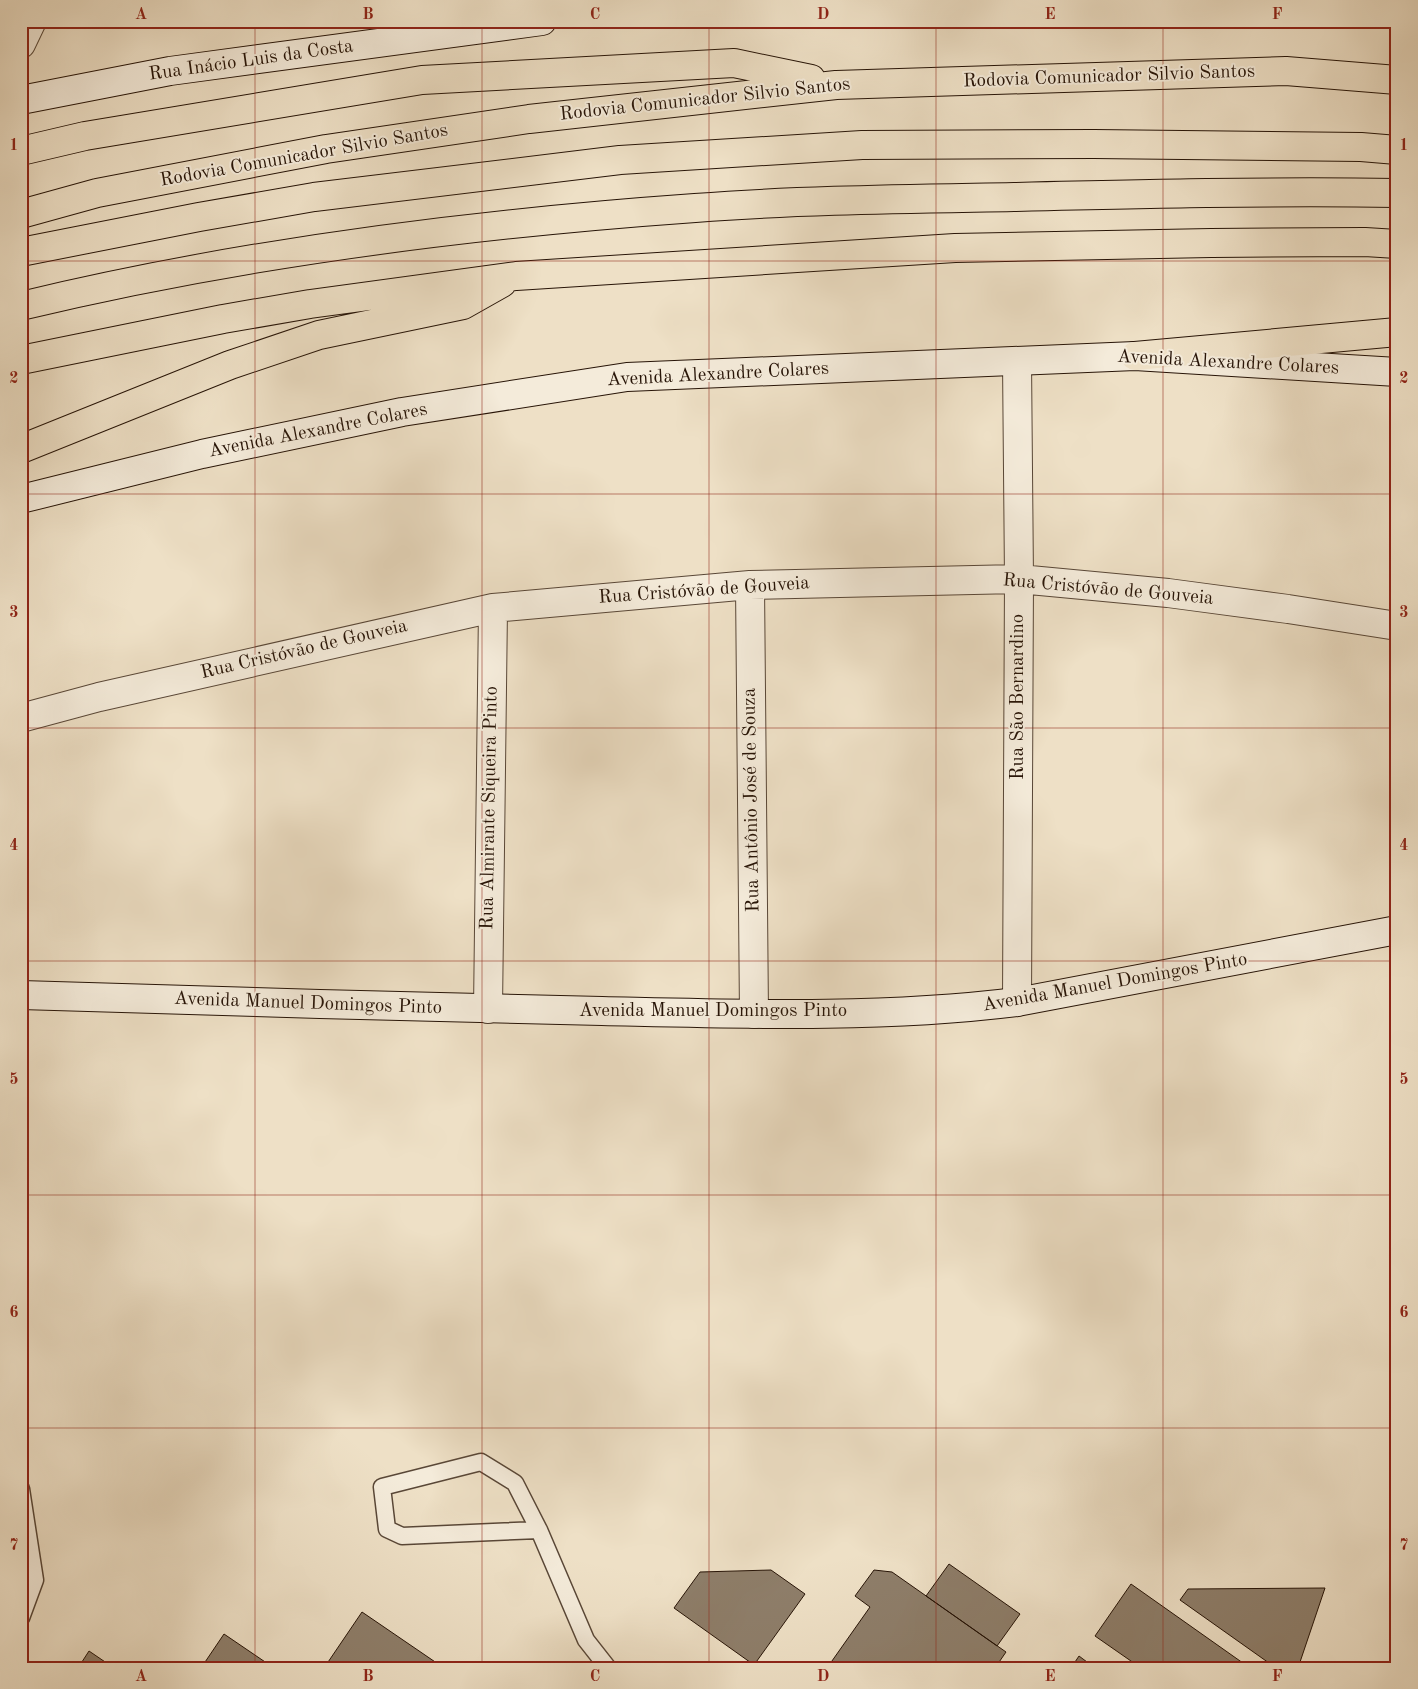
<svg xmlns="http://www.w3.org/2000/svg" width="1418" height="1689" font-family="'Old Standard TT',serif">
	<style>
		.building { fill: #8e7e6a; stroke: #271407 }
		.lines { fill: none; stroke-linecap: round; stroke-linejoin: round }
		.lane-casing { stroke: #594737; stroke-width: 19 }
		.street-casing { stroke: #594737; stroke-width: 30 }
		.secondary-casing { stroke: #271407; stroke-width: 30 }
		.highway-casing { stroke: #271407; stroke-width: 30 }
		.lane { stroke: #f4ebda; stroke-width: 16 }
		.street { stroke: #f4ebda; stroke-width: 28 }
		.secondary { stroke: #f4ebda; stroke-width: 28 }
		.highway { stroke: #eee0c6; stroke-width: 28 }
		.grid { fill: none; stroke: #8f2418; stroke-width: 1; stroke-opacity: 0.55 }
		.labels { text-anchor: middle; dominant-baseline: central; stroke-width: 4; stroke-linejoin: round; paint-order: stroke }
		.street-label { font-size: 19px; fill: #271407; stroke: #f4ebda }
		.neatline { fill: none; stroke: #8f2418; stroke-width: 2 }
		.grid-label { font-size: 16px; text-anchor: middle; font-weight: bold; fill: #8f2418 }
	</style>
	<rect width="100%" height="100%" fill="#eee0c6"/>
	<filter id="stains"><feTurbulence type="fractalNoise" baseFrequency=".004" numOctaves="4"/><feColorMatrix values="0 0 0 0 .2 0 0 0 0 .09 0 0 0 0 .02 0 0 0 .5 -.17"/></filter>
	<radialGradient id="worn" r=".72"><stop offset=".6" stop-color="#630" stop-opacity="0"/><stop offset="1" stop-color="#630" stop-opacity=".3"/></radialGradient>
	<path class="building" d="M949,1564L1020,1614L997,1646L926,1596Z
		M771,1570L805,1594L754,1665L674,1608L700,1572Z
		M874,1570L892,1572L1006,1652L995,1668H827L870,1607L855,1596Z
		M1131,1584L1250,1668H1141L1095,1636Z
		M1325,1588L1298,1668H1276L1180,1600L1188,1589Z
		M362,1612L444,1668H324Z
		M224,1634L274,1668H201Z
		M89,1651L114,1668H78Z
		M1079,1656L1095,1668H1071Z"/>
	<g class="lines">
		<g class="lane-casing">
			<path id="lane" d="M21,1489L35,1580L21,1618
				M539,1530L402,1536L387,1529L382,1487L481,1462L515,1483L539,1530L586,1640L608,1668"/>
		</g>
		<g class="street-casing">
			<path id="street" d="M21,44L32,21
				M1017,361L1019,579L1017,1002
				M750,585L754,1014
				M21,718L99,697L493,608L750,585L1019,579L1168,593L1288,609L1397,626
				M488,1009L493,608"/>
		</g>
		<g class="secondary-casing">
			<path id="secondary" d="M21,100L170,71L542,21
				M21,499L202,454L402,412L627,377L1135,356L1397,372
				M21,995C215,1001 408,1007 602,1011C740,1014 880,1019 1017,1002L1397,930"/>
		</g>
		<g class="highway-casing">
			<path id="highway" d="M21,151L85,136L422,80L734,63L811,79
				M21,214L97,193L326,149L529,119L836,85L1286,71L1397,80
				M21,252L199,217L314,197L620,160L862,145L1094,144L1361,147L1397,150
				M21,306C241,253 469,224 695,208C801,200 908,199 1014,197C1142,194 1269,191 1397,193
				M1135,356L1397,332
				M21,360L223,319L310,304L516,276L955,248L1211,243L1365,242L1397,244
				M21,449L230,365L319,335L463,305L502,283"/>
		</g>
		<use href="#lane" class="lane"/>
		<use href="#street" class="street"/>
		<use href="#secondary" class="secondary"/>
		<use href="#highway" class="highway"/>
	</g>
	<path class="grid" d="M255,21V1668M482,21V1668M709,21V1668M936,21V1668M1163,21V1668M21,261H1397M21,494H1397M21,728H1397M21,961H1397M21,1195H1397M21,1428H1397"/>
	<g class="labels">
		<g class="street-label">
			<text transform="translate(251 61) rotate(-8)">Rua Inácio Luis da Costa</text>
			<text transform="translate(1109 77) rotate(-2)">Rodovia Comunicador Silvio Santos</text>
			<text transform="translate(705 100) rotate(-6)">Rodovia Comunicador Silvio Santos</text>
			<text transform="translate(304 156) rotate(-10)">Rodovia Comunicador Silvio Santos</text>
			<text transform="translate(1228 363) rotate(3)">Avenida Alexandre Colares</text>
			<text transform="translate(718 375) rotate(-3)">Avenida Alexandre Colares</text>
			<text transform="translate(318 431) rotate(-11)">Avenida Alexandre Colares</text>
			<text transform="translate(1108 590) rotate(5)">Rua Cristóvão de Gouveia</text>
			<text transform="translate(704 591) rotate(-4)">Rua Cristóvão de Gouveia</text>
			<text transform="translate(304 650) rotate(-13)">Rua Cristóvão de Gouveia</text>
			<text transform="translate(1018 697) rotate(-90)">Rua São Bernardino</text>
			<text transform="translate(752 800) rotate(-91)">Rua Antônio José de Souza</text>
			<text transform="translate(490 808) rotate(-89)">Rua Almirante Siqueira Pinto</text>
			<text transform="translate(1115 983) rotate(-10)">Avenida Manuel Domingos Pinto</text>
			<text transform="translate(308 1004) rotate(2)">Avenida Manuel Domingos Pinto</text>
			<text x="713" y="1011">Avenida Manuel Domingos Pinto</text>
		</g>
	</g>
	<rect width="1418" height="1689" fill="none" stroke="#eee0c6" stroke-width="55"/>
	<rect x="28" y="28" width="1362" height="1634" class="neatline"/>
	<g class="grid-label">
		<text x="141" y="19">A</text>
		<text x="368" y="19">B</text>
		<text x="595" y="19">C</text>
		<text x="823" y="19">D</text>
		<text x="1050" y="19">E</text>
		<text x="1277" y="19">F</text>
		<text x="14" y="150">1</text>
		<text x="1404" y="150">1</text>
		<text x="14" y="383">2</text>
		<text x="1404" y="383">2</text>
		<text x="14" y="617">3</text>
		<text x="1404" y="617">3</text>
		<text x="14" y="850">4</text>
		<text x="1404" y="850">4</text>
		<text x="14" y="1084">5</text>
		<text x="1404" y="1084">5</text>
		<text x="14" y="1317">6</text>
		<text x="1404" y="1317">6</text>
		<text x="14" y="1550">7</text>
		<text x="1404" y="1550">7</text>
		<text x="141" y="1681">A</text>
		<text x="368" y="1681">B</text>
		<text x="595" y="1681">C</text>
		<text x="823" y="1681">D</text>
		<text x="1050" y="1681">E</text>
		<text x="1277" y="1681">F</text>
	</g>
	<rect width="100%" height="100%" filter="url(#stains)"/>
	<rect width="100%" height="100%" fill="url(#worn)"/>
</svg>
